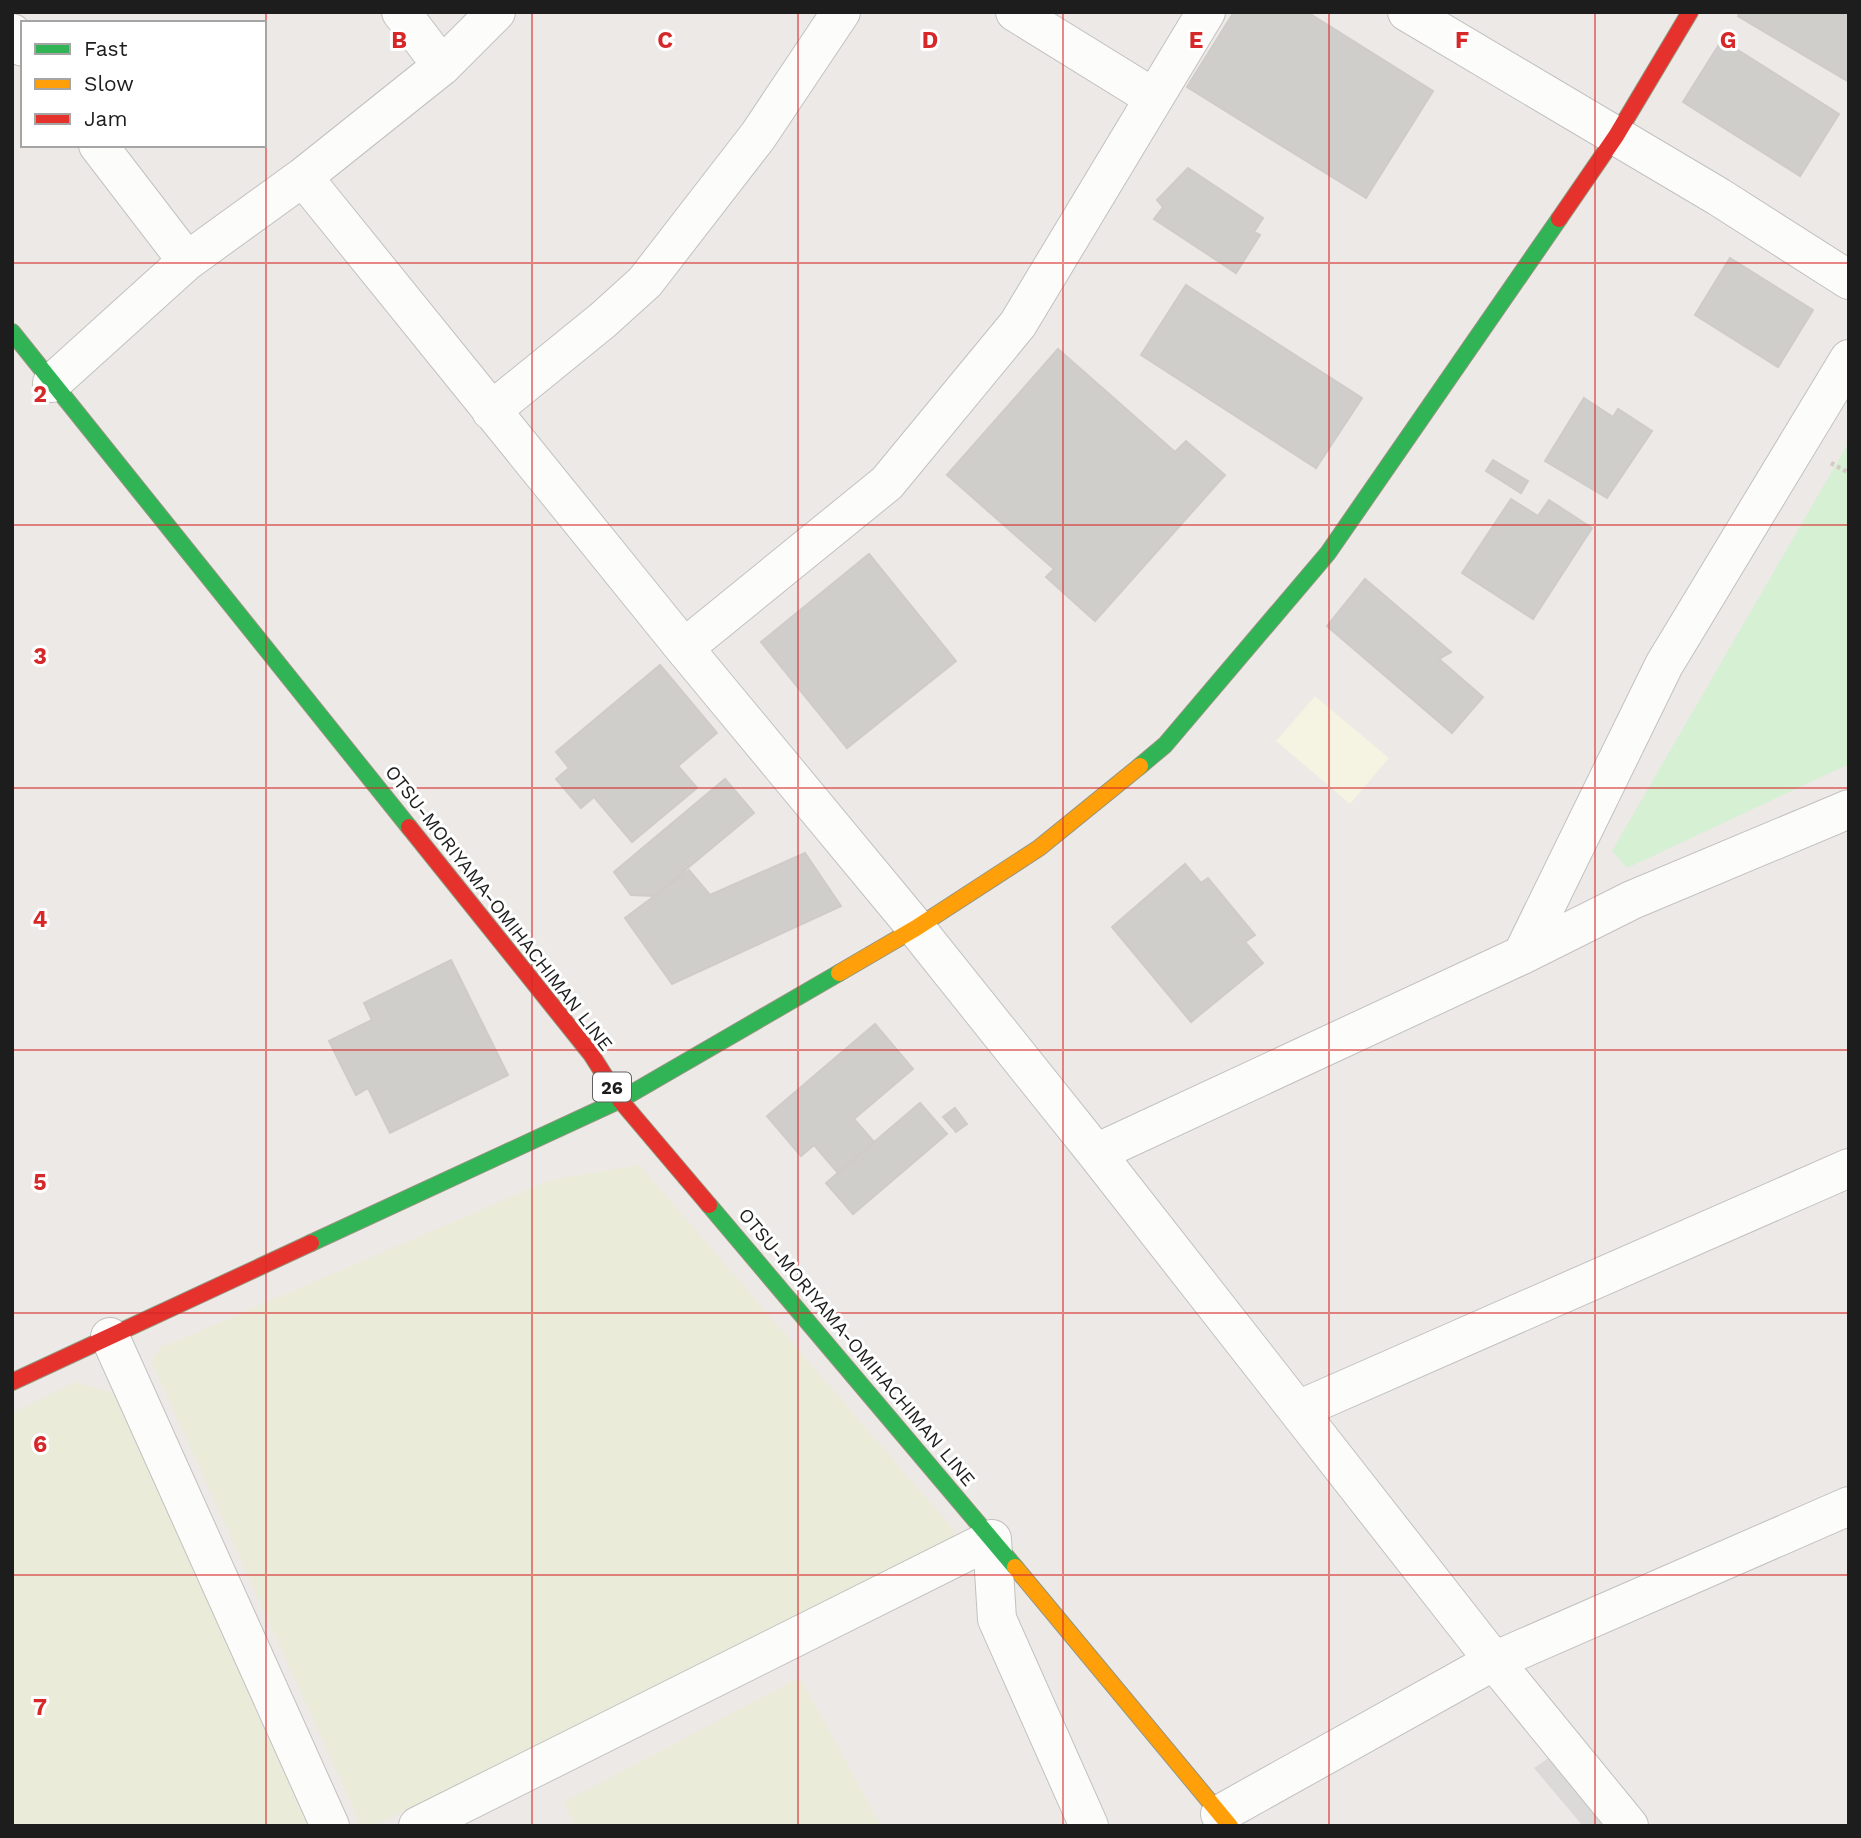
<svg xmlns="http://www.w3.org/2000/svg" width="1861" height="1838" font-family="'Work Sans',sans-serif">
	<style>
		.education { fill: #f5f3e2 }
		.farmland { fill: #ebebda }
		.park { fill: #d5f0d3 }
		.parking { fill: #dcdad9 }
		.building { fill: #d0cecb; stroke: #cfcbc8; stroke-width: 2 }
		.lines { fill: none; stroke-linecap: round; stroke-linejoin: round }
		.street-casing { stroke: #c3c1c0; stroke-width: 40 }
		.fast-casing { stroke: #94947f; stroke-width: 18 }
		.slow-casing { stroke: #94947f; stroke-width: 18 }
		.jam-casing { stroke: #94947f; stroke-width: 18 }
		.path { stroke: #d5c8c6; stroke-width: 4.5; stroke-dasharray: 3.5 3.5; stroke-linecap: butt }
		.street { stroke: #fcfcfb; stroke-width: 38 }
		.fast { stroke: #30b455; stroke-width: 16 }
		.slow { stroke: #ff9f0a; stroke-width: 16 }
		.jam { stroke: #e5322d; stroke-width: 16 }
		.grid { fill: none; stroke: #d62828; stroke-width: 2; stroke-opacity: 0.55 }
		.labels { text-anchor: middle; dominant-baseline: central; stroke-width: 6; stroke-linejoin: round; paint-order: stroke }
		.shield { fill: #fff; stroke: #616161; stroke-width: 2 }
		.shield-label { font-size: 18px; font-weight: bold; fill: #1d1d1d }
		.street-label { font-size: 19px; fill: #1d1d1d; stroke: #fff }
		.grid-label { font-size: 23px; text-anchor: middle; font-weight: bold; fill: #d62828; stroke: #fff; stroke-width: 6; stroke-linejoin: round; paint-order: stroke }
	</style>
	<rect width="100%" height="100%" fill="#ece9e6"/>
	<path class="education" d="M1315,696L1389,758L1350,804L1276,741Z"/>
	<path class="farmland" d="M640,1165L963,1541L373,1826H361L151,1361L160,1348L550,1180Z
		M76,1382L125,1397L320,1826H12V1413Z
		M800,1677L881,1826H574L564,1802Z"/>
	<path class="park" d="M1849,442V764L1627,868L1612,851Z"/>
	<path class="parking" d="M1557,1752L1616,1826H1583L1534,1768Z"/>
	<path class="building" d="M1234,12H1307L1433,91L1366,198L1187,87Z
		M1740,12H1849V82L1738,16Z
		M1722,40L1839,114L1800,176L1683,102Z
		M1188,168L1263,218L1254,232L1260,235L1236,273L1154,219L1163,207L1157,200Z
		M1730,258L1813,310L1778,367L1695,315Z
		M1186,285L1362,398L1316,468L1141,355Z
		M1058,349L1175,452L1186,441L1225,475L1095,621L1046,577L1054,569L947,475Z
		M1584,398L1613,417L1618,409L1652,431L1607,498L1545,461Z
		M1493,460L1528,481L1521,493L1486,471Z
		M1511,499L1538,516L1549,500L1592,528L1533,619L1462,573Z
		M869,554L956,661L847,748L761,642Z
		M1365,579L1451,652L1439,659L1483,697L1452,733L1327,626Z
		M660,665L717,733L678,766L697,788L632,842L594,797L581,808L556,779L569,768L556,752Z
		M725,779L754,813L654,896L631,895L614,872Z
		M805,853L841,906L672,984L625,918L689,870L710,895Z
		M1185,864L1201,883L1208,878L1255,935L1245,942L1263,963L1191,1022L1112,927Z
		M451,960L508,1075L390,1133L368,1088L356,1095L329,1041L372,1020L364,1003Z
		M875,1024L913,1069L854,1119L874,1142L838,1173L814,1145L801,1156L767,1116Z
		M920,1103L947,1134L853,1214L826,1183Z
		M955,1108L967,1124L956,1132L943,1117Z"/>
	<g class="lines">
		<g class="street-casing">
			<path id="street" d="M401,12L442,66
				M1015,12L1154,98
				M1407,12L1719,197L1849,280
				M12,33L23,47
				M98,145L187,261
				M303,177L684,648L916,928L1096,1153L1494,1661L1629,1826
				M52,383L187,261L303,177L442,66L496,12
				M491,411L603,320L645,282L758,136L841,12
				M684,648L887,483L1018,324L1206,12
				M1522,955L1664,665L1849,359
				M1096,1153L1522,955L1632,900L1849,809
				M110,1337L330,1826
				M1298,1410L1849,1168
				M1220,1814L1494,1661L1849,1506
				M418,1826L992,1539L997,1619L1089,1826"/>
		</g>
		<g class="fast-casing">
			<path id="fast" d="M12,332L409,827
				M1140,766L1165,745L1328,553L1559,219
				M709,1205L1015,1567
				M311,1243L620,1100L839,973"/>
		</g>
		<g class="slow-casing">
			<path id="slow" d="M839,973L916,928L1039,848L1140,766
				M1015,1567L1230,1826"/>
		</g>
		<g class="jam-casing">
			<path id="jam" d="M1559,219L1616,136L1690,12
				M409,827L591,1054L620,1100L709,1205
				M12,1382L311,1243"/>
		</g>
		<path class="path" d="M1831,463L1849,473"/>
		<use href="#street" class="street"/>
		<use href="#fast" class="fast"/>
		<use href="#slow" class="slow"/>
		<use href="#jam" class="jam"/>
	</g>
	<path class="grid" d="M266,12V1826M532,12V1826M798,12V1826M1063,12V1826M1329,12V1826M1595,12V1826M12,263H1849M12,525H1849M12,788H1849M12,1050H1849M12,1313H1849M12,1575H1849"/>
	<g class="labels">
		<rect class="shield" x="593" y="1072.5" width="38" height="29" rx="5"/>
		<g class="shield-label">
			<text x="612" y="1087">26</text>
		</g>
		<g class="street-label">
			<text transform="translate(499 908) rotate(52)">OTSU-MORIYAMA-OMIHACHIMAN LINE</text>
			<text transform="translate(857 1347) rotate(50)">OTSU-MORIYAMA-OMIHACHIMAN LINE</text>
		</g>
	</g>
	<g class="grid-label">
		<text x="399" y="48">B</text>
		<text x="665" y="48">C</text>
		<text x="930" y="48">D</text>
		<text x="1196" y="48">E</text>
		<text x="1462" y="48">F</text>
		<text x="1728" y="48">G</text>
		<text x="40" y="402">2</text>
		<text x="40" y="664">3</text>
		<text x="40" y="927">4</text>
		<text x="40" y="1190">5</text>
		<text x="40" y="1452">6</text>
		<text x="40" y="1715">7</text>
	</g>
	<rect width="1861" height="1838" fill="none" stroke="#1d1d1d" stroke-width="28"/>
	<rect x="21" y="21" width="245" height="126" fill="#ffffff" stroke="#a5a5a5" stroke-width="2"/>
	<rect x="35" y="44" width="35" height="10" fill="#30b455" stroke="#a5a5a5" stroke-width="2"/>
	<text x="84" y="56" font-size="21" fill="#1d1d1d">Fast</text>
	<rect x="35" y="79" width="35" height="10" fill="#ff9f0a" stroke="#a5a5a5" stroke-width="2"/>
	<text x="84" y="91" font-size="21" fill="#1d1d1d">Slow</text>
	<rect x="35" y="114" width="35" height="10" fill="#e5322d" stroke="#a5a5a5" stroke-width="2"/>
	<text x="84" y="126" font-size="21" fill="#1d1d1d">Jam</text>
</svg>
